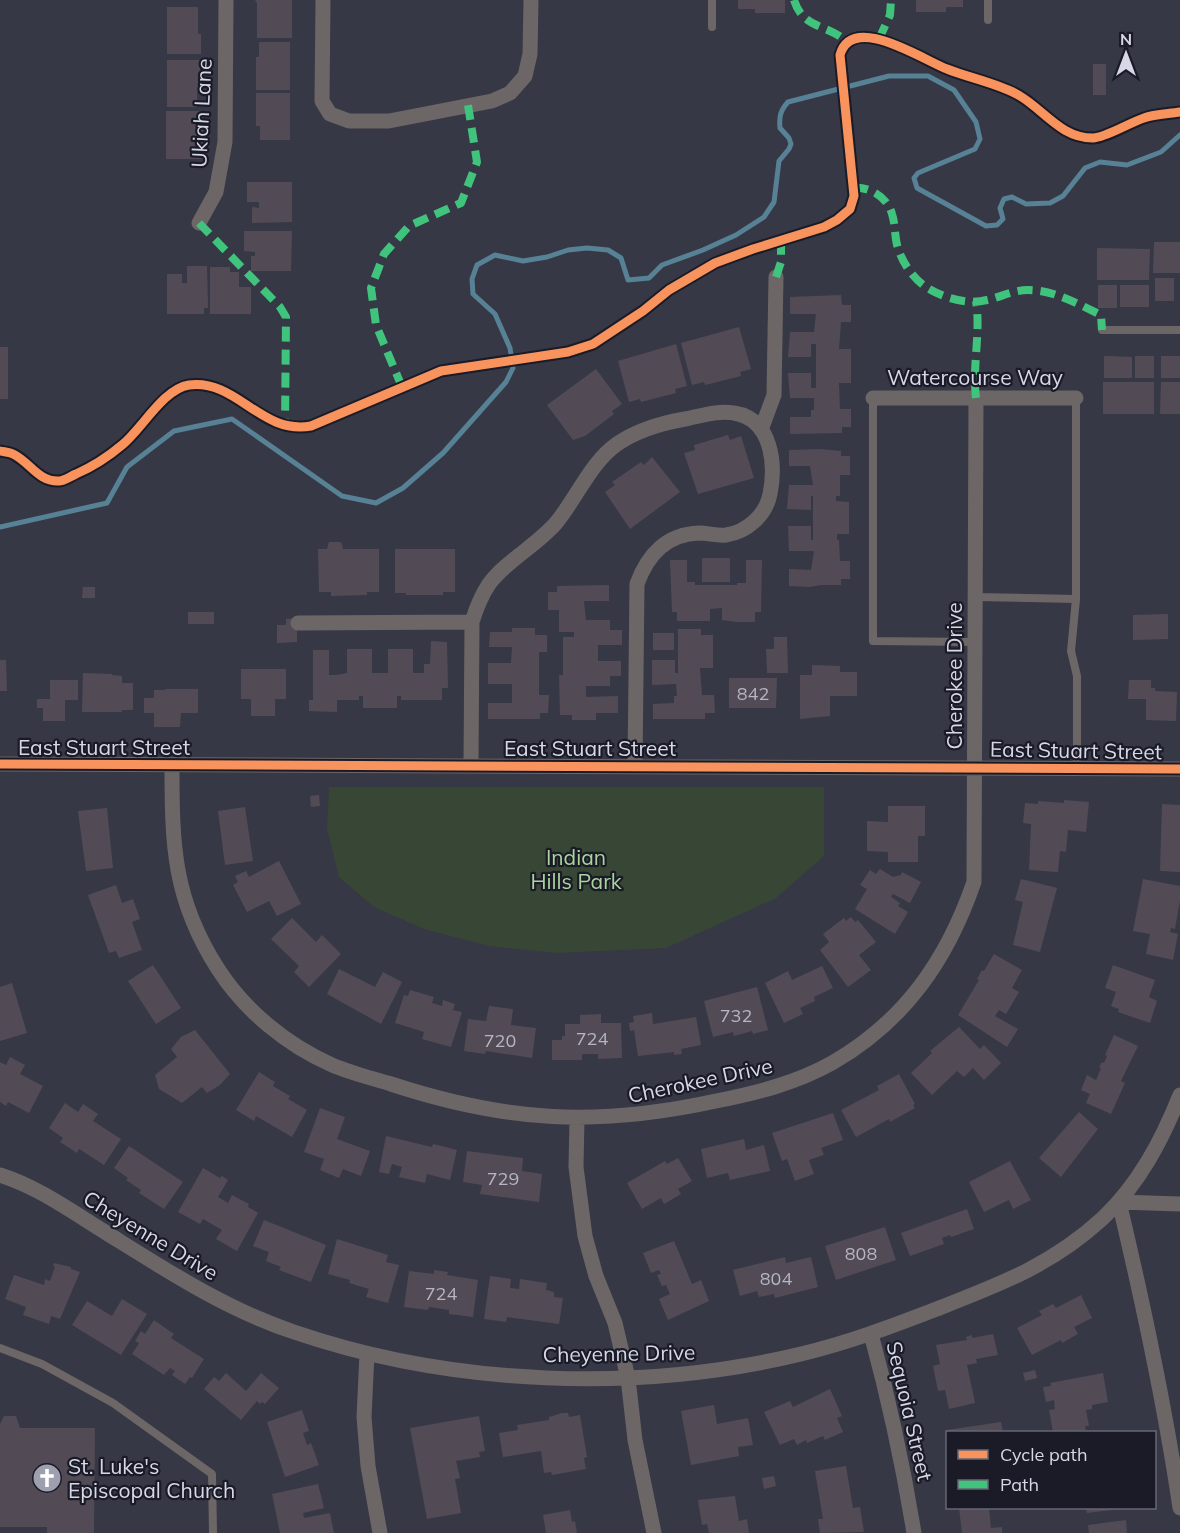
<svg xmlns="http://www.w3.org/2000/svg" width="1180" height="1533" font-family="Mulish,sans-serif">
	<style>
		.green { fill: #384635 }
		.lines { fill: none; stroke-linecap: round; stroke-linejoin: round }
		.stream { stroke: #578195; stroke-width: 5 }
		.building { fill: #524b56 }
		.lane { stroke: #6c6666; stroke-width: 8 }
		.street { stroke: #6c6666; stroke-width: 15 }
		.quiet { stroke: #40c37c; stroke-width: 8; stroke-dasharray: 15 8; stroke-linecap: butt }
		.cycleway-casing { stroke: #1a1b27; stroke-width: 13 }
		.cycleway { stroke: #f8935d; stroke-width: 9 }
		.labels { text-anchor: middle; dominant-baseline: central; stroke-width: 4.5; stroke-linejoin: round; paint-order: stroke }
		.number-label { font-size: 18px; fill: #b5b5c4 }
		.street-label { font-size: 21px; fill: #d6d8e8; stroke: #1a1b27 }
		.park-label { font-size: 21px; fill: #a9d59d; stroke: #1a1b27 }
		.poi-label { font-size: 21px; fill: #d6d8e8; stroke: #1a1b27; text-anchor: start }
	</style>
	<rect width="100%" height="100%" fill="#373845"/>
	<path class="green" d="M329,787H824V856L776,898L666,948L556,953L489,946L424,929L374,907L339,877L327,828Z"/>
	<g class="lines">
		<path class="stream" d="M0,527L107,503L127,467L174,431L232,419L342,496L376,503L403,488L443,453L506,382L513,368L510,348L495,314L473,294L472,279L477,265L495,255L523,261L547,257L568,250L587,248L608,250L621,258L628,280L649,278L662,265L703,250L736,235L764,217L774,202L779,161L789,149L791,144L789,138L780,128C779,117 780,111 788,102L889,76H928L954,90L976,122L980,139L975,149L918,173L914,178L917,188L986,226L997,225L1003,219L1000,208L1004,199L1012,197L1026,204L1050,203L1063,196L1085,168L1100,162L1127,165L1161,152L1180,135"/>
	</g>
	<path class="building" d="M255,0H292V38H257V3Z
		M738,0H785V13H755V9H738Z
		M916,0H963V7H946V12H916Z
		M167,7H198V34H201V54H167Z
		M259,42H290V90H256V57H259Z
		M167,60H200V92H197V107H167Z
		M1093,64H1106V95H1093Z
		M256,93H290V140H260V126H256Z
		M166,111H203V159H166Z
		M247,182H292V222L252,223V207L259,208V202H247Z
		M244,231H292L291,271H251V256H255V252L244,251Z
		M1154,242H1180V273H1153Z
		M1097,248L1150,249L1149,280H1097Z
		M187,266H207L208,308H204V314H167V274H182V283H187Z
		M210,267H230V272H239V287H251V314H210Z
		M1155,278H1174V301H1155Z
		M1098,285H1117V308H1098Z
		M1120,285H1149V307H1120Z
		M841,295L842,305H851V322H841L839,349H851V383H839L840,409H851V427H842V433L790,434V417H811V410H814V398H790L788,373H811V388H816V344H811V357H788L790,332H814L816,314H790V297Z
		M739,327L751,369L740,372L741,376L705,385L704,382L692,385L681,343Z
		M676,344L687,386L675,389L676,393L641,402L640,399L629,402L618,361Z
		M0,347H8V399H0Z
		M1104,356L1132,357V378H1104Z
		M1135,356H1154V378H1135Z
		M1161,356H1180V378H1161Z
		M596,369L622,404L612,411L614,414L585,436L573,440L547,405Z
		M1103,382H1154V414H1103Z
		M1161,382H1180V414H1160Z
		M728,435L730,440L741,436L754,478L698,494L684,453L695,450L694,445Z
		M820,449L841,451V456H850V475H840V496H836V501L849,502V534H837V540H839L840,561H850V579H841V585H821L810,587L789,586V569L811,570L814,551H789L788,526H811V540H813V496H811V510L787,509L789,485H813L810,466H789V450Z
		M652,457L680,492L630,529L605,492L615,485L612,482L641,462L644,465Z
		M329,542H340L342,544L343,549H379V592H367V595L331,596V592H319L318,549H327Z
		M395,549H455V592H443V595H406V593H395Z
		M702,558H730V582H702Z
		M670,560H687V582H695V585H737V583H746V560H762L761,612H755V622H737L722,620V608L710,609V621H677V612H672Z
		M609,585V601H584L586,620H610V630H622V645H598V661H621V676H610V686H586V697L618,696V713H596V720H572V715H560L559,675H563V637H574V632H559V610H548V592H557V586Z
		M83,587H95V598H82Z
		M188,612H214V624H188Z
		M1168,614V639L1133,640V615Z
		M297,618V642L277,643V625H286V619Z
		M512,628H535V635H547V652H539V695H549L548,713H540V719H488V703H512V684H488V663H511L512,647H489L490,632H512Z
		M678,629H701V635H713V668H700L702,695H714L715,713H705V719H653V704L674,703V696H677L676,684L652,685V660H675V673H678Z
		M653,633H674V650H653Z
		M774,637H787L788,673H767L766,649H774Z
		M431,641L447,642L448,688H442V700H401V696H397V708H363V696H359V700H337V712L309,711V700H313V650H329V675H336L347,673V649H372V673H388V649H413V673H424V664H430Z
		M0,660H6L7,691H0Z
		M812,665L840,666V672H857V696H830V716L800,719V675H812Z
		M241,669H286V699H275V716H251V699H241Z
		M83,673L112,674V675L122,676V683H133V710H122V712H82Z
		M729,678H777L776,708H729Z
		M50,680H78V700H65V721H43V708H37V699H50Z
		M1129,680H1151V688H1155V691L1177,692L1176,721L1146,720V699H1128Z
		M166,689H198V713H181L180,727H154V713H144V698H154V690H165Z
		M319,795L320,806L311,807L310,796Z
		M1064,800L1089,802L1086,832L1068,830L1066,852L1060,851L1058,872L1029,870L1031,824L1023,823L1025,803L1038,804V801L1064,803Z
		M1162,804L1180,805V872L1160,871Z
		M888,806H925V836H918V862H888V852L867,851V821L888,822Z
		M245,807L253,861L225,865L218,811Z
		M107,808L113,868L86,871L78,811Z
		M279,861L301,904L277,916L269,901L247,912L233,885L238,882L235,876L246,871L249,877Z
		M880,869L893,877L901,875L902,872L921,882L910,903L893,894L891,897L900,903L898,906L908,912L895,934L855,909L867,889L860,885L870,870L876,874Z
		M1021,879L1057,888L1040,952L1013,945L1023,902L1015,900Z
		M1143,879L1180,886V900L1175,929L1171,928L1170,932L1178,934L1173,960L1146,954L1150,934L1133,931Z
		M116,885L122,903L133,899L140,919L132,922L142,950L119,958L116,951L109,953L88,895Z
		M851,917L855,922L858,920L876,942L859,955L871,970L848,987L820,950L829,942L823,934L844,918L846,921Z
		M292,918L316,942L322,935L341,954L309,987L294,972L299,966L271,939Z
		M994,954L1022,970L1012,988L1019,992L1006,1014L999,1010L995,1016L1018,1029L1007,1047L958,1015L979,980L977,979L982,970L984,971Z
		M153,965L181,1008L156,1024L128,981Z
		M1113,965L1155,980L1149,997L1157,1001L1150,1023L1118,1012L1119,1009L1111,1006L1116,992L1105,988Z
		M822,966L833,988L814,997L815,1001L800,1008L803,1014L784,1023L765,983L788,971L792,980Z
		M339,969L375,987L383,972L402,982L381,1024L327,994Z
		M12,983L27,1033L0,1041V987Z
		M757,987L768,1030L753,1034L752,1031L734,1036L733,1032L713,1037L704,1001Z
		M410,990L434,997L432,1003L442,1006L443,1000L455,1004L453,1010L462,1012L451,1047L422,1039L424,1032L395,1023L404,995L408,996Z
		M489,1006L513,1009L511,1025L536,1028L532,1058L486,1051L485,1054L464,1051L468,1019L486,1021Z
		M652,1013L653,1024L696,1017L701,1045L681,1049L682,1054L674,1055V1052L638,1056L634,1030L630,1031L629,1023L634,1022L633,1016Z
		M601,1014V1023H621L622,1058L598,1059V1054H582V1060H552V1040H562V1036H565V1024H580V1015Z
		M959,1027L980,1049L984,1045L1001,1063L984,1080L973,1068L964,1077L957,1071L932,1095L911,1073L932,1053L930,1051Z
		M195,1030L230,1074L220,1085L207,1093L202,1087L182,1103L159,1089L155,1075L177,1057L171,1049L181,1037Z
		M1114,1035L1138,1046L1121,1081L1125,1083L1111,1114L1086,1103L1090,1094L1081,1090L1087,1075L1096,1080L1101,1068L1099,1067L1102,1062L1104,1063L1107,1056L1105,1055Z
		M10,1057L25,1065L20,1074L43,1086L29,1113L8,1102L6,1106L0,1102V1062L6,1065Z
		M259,1072L275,1082L273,1086L290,1096L288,1099L307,1110L292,1137L256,1116L254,1121L236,1110Z
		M899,1074L915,1104L913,1105L915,1108L890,1122L889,1119L856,1137L841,1110L879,1090L877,1086Z
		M65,1103L78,1112L83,1104L98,1114L93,1121L121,1139L104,1165L79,1149L77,1153L60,1142L63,1138L49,1128Z
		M320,1108L345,1117L337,1139L370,1151L361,1176L343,1169L339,1178L320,1170L324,1159L304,1152Z
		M1079,1112L1098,1129L1061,1177L1039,1158Z
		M833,1113L843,1140L821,1148L824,1155L809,1160L814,1174L795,1181L787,1159L782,1161L772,1133Z
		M386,1136L432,1147L433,1144L457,1150L450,1180L427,1174L425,1183L399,1177L402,1167L392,1164L389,1174L379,1172Z
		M744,1139L746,1150L764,1145L770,1171L730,1180L728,1173L707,1178L701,1149Z
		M129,1146L183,1182L164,1209L139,1193L141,1190L126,1180L128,1178L114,1168Z
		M467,1151L523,1158L522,1171L542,1174L539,1202L480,1194L482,1185L463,1182Z
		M678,1158L692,1181L678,1189L681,1194L664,1204L661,1198L642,1209L627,1183L665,1161L667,1164Z
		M1010,1161L1031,1200L1013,1209L1009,1200L984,1212L969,1182Z
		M203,1168L220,1178L222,1176L228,1180L218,1197L228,1203L232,1195L249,1204L248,1207L258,1213L237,1251L216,1239L222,1230L203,1219L200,1224L178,1212Z
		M967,1209L974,1229L951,1237L950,1235L942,1238L944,1244L910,1256L901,1233Z
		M264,1220L326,1245L311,1282L279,1270L281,1267L266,1261L269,1252L253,1246Z
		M885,1227L896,1260L836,1280L825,1246Z
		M337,1239L388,1255L386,1262L399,1265L388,1303L366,1297L369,1289L349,1283L350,1280L328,1274Z
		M674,1241L692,1284L701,1280L709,1301L668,1320L659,1299L670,1294L666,1285L662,1286L657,1275L661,1274L659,1270L651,1273L643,1253Z
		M785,1257L786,1263L811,1257L818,1287L775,1298L774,1294L759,1297L757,1291L740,1296L733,1270Z
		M54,1263L71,1267V1269L80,1272L60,1319L51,1316L49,1324L23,1315L26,1307L5,1299L14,1275L44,1285L45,1279L50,1281L55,1267L53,1266Z
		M434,1270L448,1272L447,1275L478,1280L473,1317L449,1314V1310L429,1307L428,1310L404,1307L409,1271L434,1274Z
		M490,1276L511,1279L510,1288L519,1289L520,1279L547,1283L546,1290L554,1292V1297L563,1298L559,1324L507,1317L506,1322L484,1319Z
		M1081,1295L1092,1318L1074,1327L1078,1334L1062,1343L1061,1340L1032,1355L1017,1328L1042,1315L1039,1311L1053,1304L1056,1308Z
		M122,1299L147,1314L121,1355L72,1325L87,1301L112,1316Z
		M154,1320L174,1334L171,1338L204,1359L192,1378L190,1377L185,1384L172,1375L175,1371L170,1368L164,1375L132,1354L139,1343L135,1341L141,1331L145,1334Z
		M993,1334L998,1355L976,1359L977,1363L967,1365L975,1403L949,1409L945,1390L938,1391L933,1366L940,1364L936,1345L967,1340L966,1337L972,1335V1338Z
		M1035,1370L1037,1378L1025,1381L1023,1373Z
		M226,1373L246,1391L261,1373L279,1388L265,1404L262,1402L260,1404L257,1401L241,1420L204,1389L214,1377L219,1381Z
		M1103,1373L1108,1402L1092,1405V1409L1086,1410L1089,1426H1085L1086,1430L1071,1432H1053L1049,1410L1055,1409L1054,1400L1046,1402L1043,1387L1051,1386L1050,1383Z
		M830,1389L842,1416L837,1418L843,1432L825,1440L823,1436L807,1443L806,1440L797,1445L794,1439L780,1445L764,1412L790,1401L793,1407Z
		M714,1405L717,1424L748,1418L753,1445L738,1447L739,1456L691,1465L681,1411Z
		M302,1410L309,1431L303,1433L307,1445L311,1443L319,1465L285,1477L267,1422Z
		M562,1413H568L569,1417L580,1415L587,1457L584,1458L586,1469L552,1475L551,1472L544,1473L541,1451L503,1457L499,1433L518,1430L517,1425L549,1420V1417Z
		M4,1416H16L20,1428H95L94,1533H47V1527H0V1424Z
		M479,1416L485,1451L479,1452L480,1457L456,1461L460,1478L455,1479L461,1513L427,1519L410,1428Z
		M1001,1422L1003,1432H947V1430Z
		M846,1466L853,1508L860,1507L864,1532L820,1533L818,1519H823L815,1471Z
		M774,1476L776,1486L764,1489L762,1478Z
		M318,1484L324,1508L303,1513L304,1518L330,1513L334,1533H280L272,1494Z
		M735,1496L739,1521L747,1519L749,1533H709L707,1524L702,1525L698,1500Z
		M959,1508H989L991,1528L1002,1527V1533H962Z
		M1086,1508H1120V1509L1087,1513Z
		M570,1510L572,1522L575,1521L577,1533H546L543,1515Z
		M1126,1520L1127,1533H1089L1088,1525Z"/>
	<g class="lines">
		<path class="lane" d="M712,0V27
			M988,0V20
			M1102,330H1180
			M873,398V641L975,642
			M1076,398V599L1071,651L1077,676V768
			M975,597L1076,599
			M0,1348L42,1364L113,1403L212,1474L213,1533"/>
		<path class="street" d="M323,0L322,101L330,114L349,121H389L492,101L510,93L525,76L530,54L531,0
			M199,223L216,192L225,142L226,0
			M873,398H1076
			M761,430L774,395L776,277
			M298,623L472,622
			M0,764L1180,769
			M172,765C172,845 173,899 218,969C245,1011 287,1045 332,1065C351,1073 371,1078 391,1084C507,1122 597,1127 716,1101C757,1093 796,1083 832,1063C905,1021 947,960 974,882L976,398
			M471,766L472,622C476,609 481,596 489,584C507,560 536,546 556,523C576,499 591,462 617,444C636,431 662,423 685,419C701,416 718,410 734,413C772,419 776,464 770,494C766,515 747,532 726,535C717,536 708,533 699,533C666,534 647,556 637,584L635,767
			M577,1119L576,1167L585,1236L596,1276L615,1323L628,1378L635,1440L654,1533
			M0,1175C38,1187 71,1211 105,1232C166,1270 225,1309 294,1332C452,1386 639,1393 801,1354C847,1343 890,1327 934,1310C998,1285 1051,1266 1103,1218C1139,1184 1162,1140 1180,1095
			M1180,1204L1119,1202C1143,1303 1165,1405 1180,1508
			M871,1334C889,1400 903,1465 914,1533
			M367,1354L364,1417L368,1466L380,1533"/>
		<path class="quiet" d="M794,0C803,29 827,24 846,41
			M879,39L890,15L891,0
			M853,188C870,186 888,198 892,214C896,226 894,239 899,251C904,265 914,279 926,287C943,298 967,305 987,300C1001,297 1013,290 1028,290C1054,290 1078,304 1101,315L1102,330
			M199,223L280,307L286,317L285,426
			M776,277L781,262V240
			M402,387L376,325L371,288L384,254L409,226L461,203L477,162L468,105
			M976,398C972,365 981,334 976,301"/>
		<g class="cycleway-casing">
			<path id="cycleway" d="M0,451C4,452 9,452 13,454C30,462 38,482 59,481C64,481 71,476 76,474C92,467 109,456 122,445C142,429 163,389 189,385C238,379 260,435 311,426L441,371L568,352L593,344L643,311L669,290L715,263L753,249L824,227L837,220L850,209L854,196L840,55C852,12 923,60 947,69C969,78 1001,84 1020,96C1045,111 1061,138 1093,138C1105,138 1131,122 1144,118C1155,114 1168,114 1180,112
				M0,764L1180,769"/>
		</g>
		<use href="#cycleway" class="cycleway"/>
	</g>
	<defs>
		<g id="church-disc" transform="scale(1.5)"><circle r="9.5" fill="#9ea0af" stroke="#1a1b27"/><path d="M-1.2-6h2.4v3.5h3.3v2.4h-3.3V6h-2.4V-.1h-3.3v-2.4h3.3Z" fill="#fff"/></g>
	</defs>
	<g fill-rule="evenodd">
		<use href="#church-disc" x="47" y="1478"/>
	</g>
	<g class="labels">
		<g class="number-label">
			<text x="753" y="693">842</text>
			<text x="736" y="1015">732</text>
			<text x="592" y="1038">724</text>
			<text x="500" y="1040">720</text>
			<text x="503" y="1178">729</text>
			<text x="861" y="1253">808</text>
			<text x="776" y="1278">804</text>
			<text x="441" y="1293">724</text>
		</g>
		<g class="street-label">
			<text transform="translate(201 113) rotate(-87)">Ukiah Lane</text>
			<text x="975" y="377">Watercourse Way</text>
			<text transform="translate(954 676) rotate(-90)">Cherokee Drive</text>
			<text x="104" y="747">East Stuart Street</text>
			<text x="590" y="748">East Stuart Street</text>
			<text transform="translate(1076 750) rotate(1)">East Stuart Street</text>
			<text transform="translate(700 1080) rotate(-12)">Cherokee Drive</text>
			<text transform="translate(151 1235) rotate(31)">Cheyenne Drive</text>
			<text transform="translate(619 1353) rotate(-1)">Cheyenne Drive</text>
			<text transform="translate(910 1411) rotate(77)">Sequoia Street</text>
		</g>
		<g class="park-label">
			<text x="576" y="857">Indian<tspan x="576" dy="24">Hills Park</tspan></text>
		</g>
		<g class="poi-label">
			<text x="68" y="1466">St. Luke's<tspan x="68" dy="24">Episcopal Church</tspan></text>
		</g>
	</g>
	<rect x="946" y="1431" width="210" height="78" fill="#1a1b27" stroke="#656774" stroke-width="1.5"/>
	<rect x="958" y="1450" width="30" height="9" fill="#f8935d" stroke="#656774" stroke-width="1.5"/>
	<text x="1000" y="1461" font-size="18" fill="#d6d8e8">Cycle path</text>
	<rect x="958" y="1480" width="30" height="9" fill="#40c37c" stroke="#656774" stroke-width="1.5"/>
	<text x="1000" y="1491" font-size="18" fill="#d6d8e8">Path</text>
	<g transform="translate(1126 54)" stroke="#1a1b27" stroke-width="4.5" paint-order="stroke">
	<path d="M0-4.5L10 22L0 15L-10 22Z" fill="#d6d8e8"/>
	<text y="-9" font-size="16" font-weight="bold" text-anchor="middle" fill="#d6d8e8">N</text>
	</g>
</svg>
